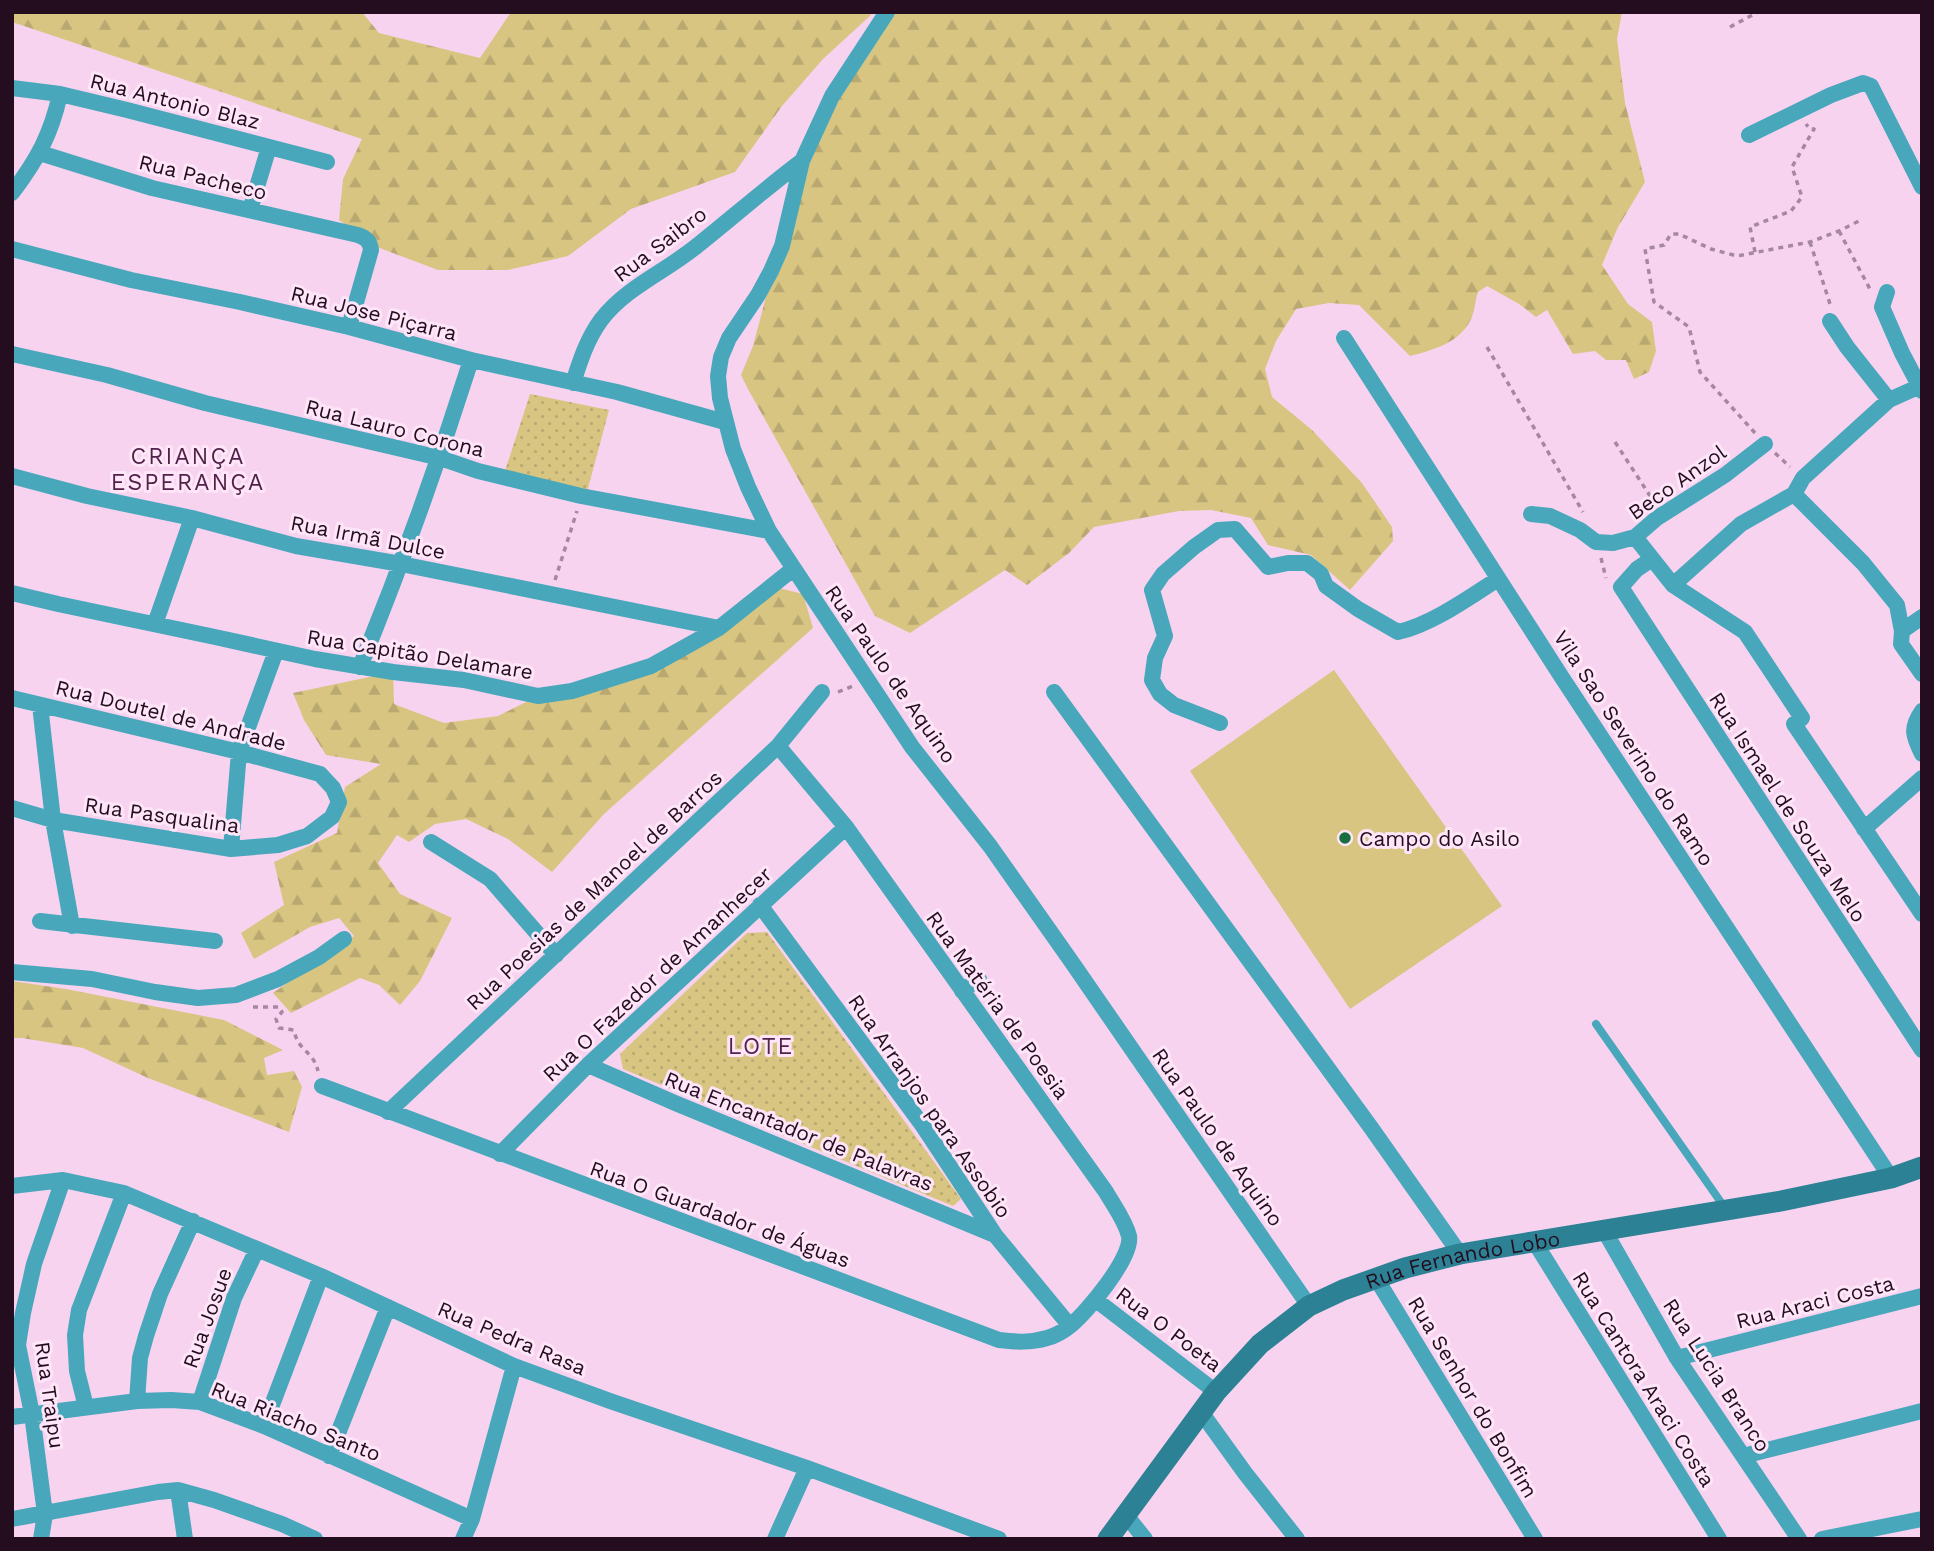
<svg xmlns="http://www.w3.org/2000/svg" width="1934" height="1551" font-family="'Work Sans',sans-serif">
	<style>
		.green { fill: url(#green-dots) }
		.forest { fill: url(#forest-firs) }
		.pitch { fill: #d8c582 }
		.lines { fill: none; stroke-linecap: round; stroke-linejoin: round }
		.path { stroke: #a687a0; stroke-width: 3.5; stroke-dasharray: 5 5; stroke-linecap: butt }
		.lane { stroke: #48a7bb; stroke-width: 8 }
		.street { stroke: #48a7bb; stroke-width: 16 }
		.secondary { stroke: #2c8294; stroke-width: 21 }
		.poi-dot { fill: #196e40; stroke: #fee5f8; stroke-width: 2.5 }
		.labels { text-anchor: middle; dominant-baseline: central; stroke-width: 6; stroke-linejoin: round; paint-order: stroke }
		.street-label { font-size: 21px; fill: #230d1f; stroke: #fee5f8 }
		.poi-label { font-size: 21px; fill: #230d1f; stroke: #fee5f8; text-anchor: start }
		.neighbourhood-label { font-size: 23px; letter-spacing: 2px; fill: #52214a; stroke: #fee5f8 }
	</style>
	<defs>
		<pattern id="green-dots" width="8" height="8" patternUnits="userSpaceOnUse" patternTransform="scale(1.75)"><rect width="8" height="8" fill="#d8c582"/><path d="M2 2h.1M6 6h.1" fill="none" stroke="#b9a870" stroke-width="1.8" stroke-linecap="round"/></pattern>
		<pattern id="forest-firs" width="22" height="20" patternUnits="userSpaceOnUse" patternTransform="scale(1.75)"><rect width="22" height="20" fill="#d8c582"/><path d="M5 1l3.5 6h-7zM16 11l3.5 6h-7z" fill="#b9a870"/></pattern>
	</defs>
	<rect width="100%" height="100%" fill="#f8d3f0"/>
	<path class="green" d="M530,394L609,410L587,492L505,471Z
		M767,932L961,1199L953,1206L623,1069L620,1054L747,933Z"/>
	<path class="forest" d="M12,12H362L379,33L480,58L511,12H868L871,15L823,59L782,106L735,172L631,209L568,256L508,270H438L377,247L339,220L343,179L362,139L12,22Z
		M888,12H1622L1617,39L1625,103L1645,182L1618,227L1602,265L1628,304L1652,322L1656,351L1649,372L1634,379L1626,360H1606L1595,351L1573,354L1547,310L1536,317L1519,304L1487,286L1478,292C1475,300 1475,311 1471,319C1460,343 1433,350 1410,356L1359,305L1329,303L1296,309L1276,341L1265,369L1272,397L1312,430L1362,483L1392,527L1393,541L1350,590L1311,555L1268,545L1251,518L1211,510L1179,511L1094,527L1069,553L1027,585L1005,570L910,633L875,616L749,391L741,375L753,346L796,184L832,96Z
		M771,586L803,594L813,628L604,814L552,872L508,839L466,819L435,824L409,842L397,835L378,863L400,894L452,918L420,981L400,1005L379,985L360,978L291,1013L273,993L354,936L339,918L310,927L254,959L241,933L284,905L274,862L337,833L345,787L381,764L326,755L304,720L293,693L393,672L394,704L444,723L498,716L538,696L651,666Z
		M12,981L66,989L224,1020L283,1050L264,1058L267,1075L294,1071L302,1087L289,1132L148,1078L83,1048L22,1038H12Z"/>
	<path class="pitch" d="M1334,670L1502,906L1350,1009L1190,771Z"/>
	<g class="lines">
		<path class="path" d="M1730,27L1758,12
			M1839,231L1871,291
			M1810,242L1831,307
			M1755,252L1750,227L1791,211L1802,197L1792,167L1814,129H1810L1806,124
			M1487,347L1583,512
			M1755,433L1700,372L1689,327L1654,302L1645,249L1664,245L1671,234H1679L1711,249L1737,256L1810,242L1839,231L1859,221
			M1615,442L1654,502
			M1775,453L1790,467
			M1601,558L1606,578
			M555,580L577,511
			M838,692L853,686
			M253,1007H279L282,1012L276,1019L279,1028L294,1030C298,1052 313,1050 318,1071"/>
		<path class="lane" d="M1596,1024L1725,1208"/>
		<path class="street" d="M887,12L832,96L802,161L782,246L771,271L758,295L729,338L721,357L718,376L720,398L733,449L748,487L769,531L912,747L990,846L1071,961L1309,1306
			M12,88L60,94L127,110L327,162
			M1749,135L1831,95L1863,83L1871,86L1876,96L1922,187
			M40,153L152,188L358,235C366,238 370,241 371,250L349,327
			M12,193C37,160 51,135 60,94
			M250,210L269,147
			M12,249L131,280L240,302L349,327L471,360L617,392L725,422
			M1887,292L1882,307L1902,353L1922,391
			M1830,321L1847,347L1889,400
			M1344,338L1561,676L1891,1178
			M12,354L107,375L205,403L440,458L478,471L581,496L769,531
			M573,383C580,361 587,339 601,320C626,287 667,271 698,245C733,217 766,188 802,161
			M12,476L87,496L192,518L296,546L401,564L719,628
			M1794,494L1863,563L1897,605L1902,631L1901,644L1922,674
			M1531,514L1550,516L1580,530L1596,542L1613,543L1635,537L1657,518L1725,475L1765,444
			M1635,537L1673,585L1745,632L1802,718L1794,724L1922,914
			M1652,559L1637,569L1621,587L1922,1050
			M1673,585L1741,524L1794,494L1803,478L1889,400L1918,387
			M12,593L58,604L215,637L315,659L393,672L464,680L538,696L572,691L651,666L719,628L793,569
			M155,624L192,518
			M1902,631L1922,617
			M360,667C401,566 438,464 471,360
			M1054,692L1372,1129L1460,1254
			M12,698L239,752L320,774L333,788L339,802L332,817L307,836L278,845L231,849L53,820L12,808
			M40,705L53,820L72,926
			M1922,711C1910,728 1913,736 1922,754
			M1220,723L1174,705L1160,694L1152,680L1155,658L1165,636L1152,590L1163,574L1194,547L1218,530L1235,529L1268,567L1288,563H1307L1321,574L1326,586L1358,609L1398,632C1431,625 1470,597 1498,579
			M1864,829L1922,778
			M431,842L490,879L556,955
			M231,849L239,752L276,651
			M760,905L923,1126L995,1235L1070,1326
			M40,921L215,941
			M12,972L92,979L155,992L198,998L236,995L278,979L319,957L344,939
			M962,991L979,979
			M588,1065L675,1103L995,1235
			M322,1086L999,1340C1016,1342 1030,1343 1047,1338C1055,1336 1065,1330 1071,1325C1087,1312 1133,1257 1129,1236C1125,1220 1114,1206 1106,1192L846,827L778,746
			M388,1112L778,746L822,692
			M500,1154L588,1065L846,827
			M12,1186L63,1180L124,1193L321,1276L514,1366L610,1401L807,1468L999,1539
			M1604,1230L1677,1358L1799,1539
			M1534,1241L1719,1539
			M1376,1278L1535,1539
			M1096,1300L1216,1392
			M1677,1358L1922,1296
			M137,1401L140,1358L146,1336L160,1294L193,1221
			M200,1402L234,1298L257,1249
			M86,1407L77,1371L75,1335L79,1310L124,1193
			M1201,1412L1245,1473L1297,1539
			M12,1417L137,1401L171,1400L200,1402L264,1426L472,1519
			M264,1426L321,1276
			M329,1456L388,1307
			M1743,1456L1922,1411
			M178,1490L185,1539
			M1125,1514L1145,1539
			M12,1519L158,1492L178,1490L214,1500L282,1524L315,1539
			M41,1539L45,1514L32,1414L18,1345L23,1313L34,1264L63,1180
			M463,1539L472,1519L514,1366
			M775,1539L807,1468
			M1822,1539L1922,1519"/>
		<path class="secondary" id="s1" d="M1108,1539L1216,1392L1260,1344L1309,1306L1343,1290L1405,1268L1460,1254L1781,1201L1891,1178L1922,1167"/>
	</g>
	<circle class="poi-dot" cx="1345" cy="838" r="7"/>
	<g class="labels">
		<g class="street-label">
			<text transform="translate(175 101) rotate(14)">Rua Antonio Blaz</text>
			<text transform="translate(203 177) rotate(14)">Rua Pacheco</text>
			<text transform="translate(660 244) rotate(-37)">Rua Saibro</text>
			<text transform="translate(374 313) rotate(14)">Rua Jose Piçarra</text>
			<text transform="translate(395 428) rotate(14)">Rua Lauro Corona</text>
			<text transform="translate(1677 482) rotate(-35)">Beco Anzol</text>
			<text transform="translate(368 537) rotate(11)">Rua Irmã Dulce</text>
			<text transform="translate(420 654) rotate(9)">Rua Capitão Delamare</text>
			<text transform="translate(891 674) rotate(55)">Rua Paulo de Aquino</text>
			<text transform="translate(171 715) rotate(14)">Rua Doutel de Andrade</text>
			<text transform="translate(1634 748) rotate(57)">Vila Sao Severino do Ramo</text>
			<text transform="translate(1788 807) rotate(57)">Rua Ismael de Souza Melo</text>
			<text transform="translate(162 815) rotate(8)">Rua Pasqualina</text>
			<text transform="translate(594 890) rotate(-43)">Rua Poesias de Manoel de Barros</text>
			<text transform="translate(657 974) rotate(-43)">Rua O Fazedor de Amanhecer</text>
			<text transform="translate(998 1005) rotate(54)">Rua Matéria de Poesia</text>
			<text transform="translate(930 1106) rotate(55)">Rua Arranjos para Assobio</text>
			<text transform="translate(799 1131) rotate(22)">Rua Encantador de Palavras</text>
			<text transform="translate(1218 1137) rotate(55)">Rua Paulo de Aquino</text>
			<text transform="translate(720 1214) rotate(20)">Rua O Guardador de Águas</text>
			<text stroke="none"><textPath href="#s1" startOffset="471">Rua Fernando Lobo</textPath></text>
			<text transform="translate(1815 1302) rotate(-14)">Rua Araci Costa</text>
			<text transform="translate(207 1318) rotate(-70)">Rua Josue</text>
			<text transform="translate(1169 1329) rotate(37)">Rua O Poeta</text>
			<text transform="translate(512 1338) rotate(23)">Rua Pedra Rasa</text>
			<text transform="translate(1717 1375) rotate(57)">Rua Lucia Branco</text>
			<text transform="translate(1644 1379) rotate(58)">Rua Cantora Araci Costa</text>
			<text transform="translate(50 1395) rotate(82)">Rua Traipu</text>
			<text transform="translate(1473 1397) rotate(59)">Rua Senhor do Bonfim</text>
			<text transform="translate(296 1421) rotate(22)">Rua Riacho Santo</text>
		</g>
		<g class="poi-label">
			<text x="1359" y="838">Campo do Asilo</text>
		</g>
		<g class="neighbourhood-label">
			<text x="188" y="456">CRIANÇA<tspan x="188" dy="26">ESPERANÇA</tspan></text>
			<text x="761" y="1046">LOTE</text>
		</g>
	</g>
	<rect width="1934" height="1551" fill="none" stroke="#230d1f" stroke-width="28"/>
</svg>
